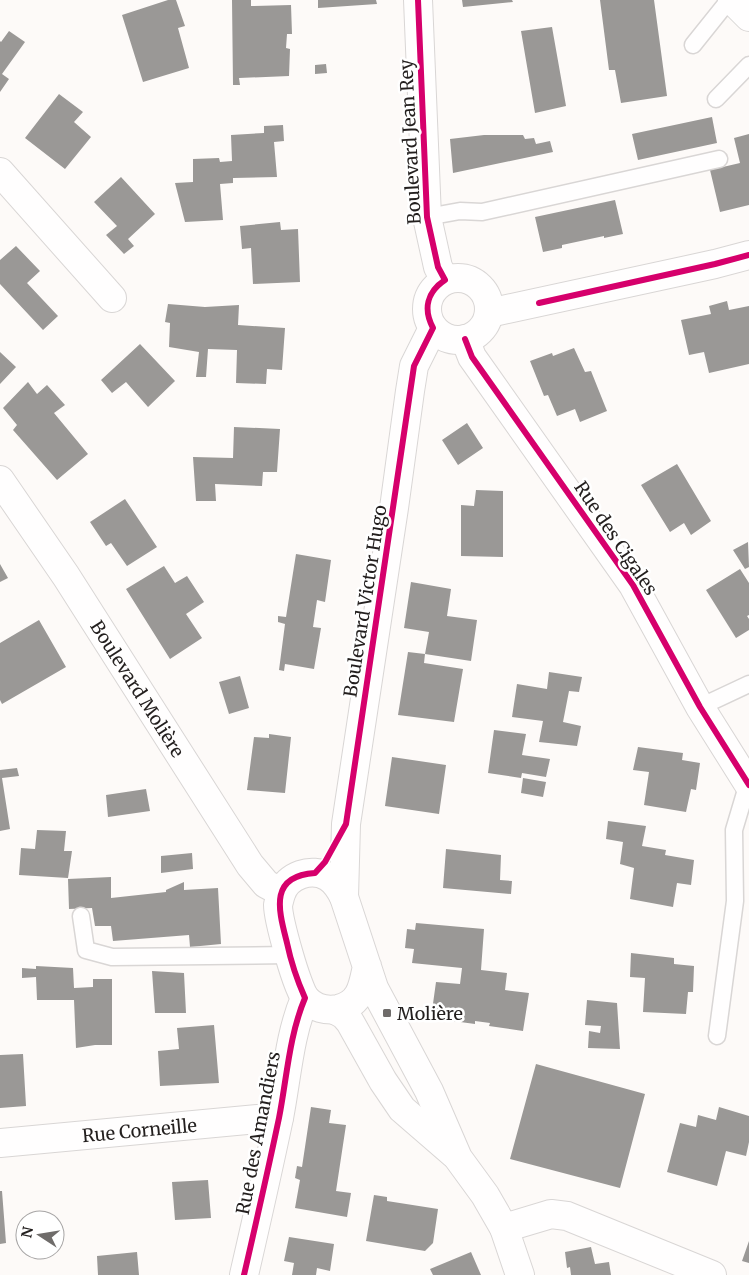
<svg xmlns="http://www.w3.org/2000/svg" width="749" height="1275" font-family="Merriweather,serif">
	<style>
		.building { fill: #9a9896 }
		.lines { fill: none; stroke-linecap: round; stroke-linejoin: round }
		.service-casing { stroke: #d9d6d5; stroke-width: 19 }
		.minor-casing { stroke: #d9d6d5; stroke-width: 30 }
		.service { stroke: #fffefe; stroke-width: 16 }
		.minor { stroke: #fffefe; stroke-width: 28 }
		.cycleway-casing { stroke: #fff; stroke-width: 9 }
		.cycleway { stroke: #d6006c; stroke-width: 6 }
		.poi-dot { fill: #6f6c6a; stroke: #fff; stroke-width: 2 }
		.labels { text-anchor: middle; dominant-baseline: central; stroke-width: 5; stroke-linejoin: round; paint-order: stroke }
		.street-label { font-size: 18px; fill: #231f1e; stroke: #fff }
		.poi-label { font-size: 18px; fill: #231f1e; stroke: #fff; text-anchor: start }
	</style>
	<rect width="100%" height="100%" fill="#fdfaf8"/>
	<path class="building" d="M168,0H176L185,26L178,28L189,68L143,82L122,15Z
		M232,0H251V6L291,5L292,34H287L286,48L290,49L289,76L239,78L240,85H233Z
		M318,0H376L377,4L318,8Z
		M462,0H512L513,2L463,7Z
		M600,0H654L667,96L621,103L615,70H609Z
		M552,27L566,106L535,113L521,31Z
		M9,31L25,42L2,74L9,79L0,92V41L1,42Z
		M326,64L327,73L315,74V65Z
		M59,94L83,112L74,122L91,137L65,169L25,138Z
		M712,117L717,143L638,160L632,134Z
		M283,125L284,141L274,142L277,177L233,178V183L220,184L223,220L185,222L175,183L193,182V159L219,158L220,162L232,161L231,135L264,133V126Z
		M749,134V205L720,212L710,170L740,163L734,138Z
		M484,135H523L525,139L534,138L536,144L550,141L553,152L453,173L450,139Z
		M121,177L155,214L128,239L134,246L124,254L106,235L117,226L94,202Z
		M615,200L623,234L604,238V236L562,245V248L543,252L535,217Z
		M280,222L281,230L298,229L300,282L253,284L251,248L242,249L240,226Z
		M16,246L40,271L27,283L58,316L43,330L0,284V260Z
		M727,301L729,310L749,306V364L709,373L704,352L689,355L681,320L711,314L709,306Z
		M168,304L205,307L239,305L238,325L285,328L282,370L267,369L266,384L236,383L237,350L208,349L206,377H196L199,352L169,347L170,323L165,322Z
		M140,344L175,381L148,407L126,382L112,393L101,380Z
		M574,348L585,372L591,371L607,411L580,422L575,409L557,416L548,395L544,396L530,361L552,353L553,356Z
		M0,352L16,367L0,384Z
		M28,382L37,394L47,385L65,405L54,413L88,454L57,480L13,430L17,425L3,408Z
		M467,423L483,448L458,465L442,440Z
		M234,427L280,429L277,472H263L262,486L215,484L216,501H196L193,457L233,458Z
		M677,464L711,521L691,535L684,523L670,532L641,485Z
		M476,490L503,491V557L461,556V505L474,506Z
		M125,499L157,547L127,566L111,543L106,546L90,522Z
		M748,542L749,567L745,569L733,550Z
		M296,554L331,560L325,602L317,600L313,627L321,628L314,669L285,664L284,671L279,670L285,624L278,622V616L286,617Z
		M0,564L8,578L0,582Z
		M164,566L175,583L187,576L204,602L186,614L202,638L170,659L126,589Z
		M740,569L749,583V615L747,616L749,619V630L736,638L706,590Z
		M411,582L451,589L447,616L477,620L471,661L425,654L429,632L404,628Z
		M39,620L66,667L2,704L0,700V643Z
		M408,652L425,654L424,663L463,669L454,722L398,715Z
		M549,672L582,677L579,692L569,691L563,722L581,726L577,746L539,742L543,721L512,717L517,684L547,689Z
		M240,676L249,708L229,714L219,682Z
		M494,730L526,734L522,755L550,759L546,777L522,773L521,778L488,773Z
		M269,734L291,737L285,793L247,790L254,737L269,738Z
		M638,747L683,753L682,760L700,763L696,790L691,789L686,812L644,805L649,772L633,770Z
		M392,757L446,765L439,814L385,806Z
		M17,768L19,776L2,778L10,829L0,831V770Z
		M523,778L546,782L543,797L521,793Z
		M146,789L150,811L108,817L106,795Z
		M608,821L646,826L642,846L666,850L665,855L694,860L691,885L677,883L673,907L630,899L634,868L620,864L623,842L606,839Z
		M37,830L66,831L64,851H72L68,878L19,875L21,848L35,849Z
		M446,849L501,855L500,880L512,881L511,894L443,888Z
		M192,853L193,869L161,873V856Z
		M111,877V898L166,892V890L184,882V890L218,888L221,944L190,947L189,935L113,941L111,926H95L92,908L69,909L68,879Z
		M416,923L484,929L481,970L507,973L505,990L529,993L523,1031L489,1026L490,1023L475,1021V1024L431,1018L436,982L460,984L462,968L412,963L414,949L405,948L407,929L415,930Z
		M631,953L674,958V964L694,966L693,992H688L686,1014L643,1012L645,978L630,977Z
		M36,966L73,968L74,988L93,987V979H112V1045H95L76,1048L74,1000H37L36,977L22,978V968L36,969Z
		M152,971L184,973L186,1013H155Z
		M587,1000L617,1003L620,1049L588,1048L589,1031L600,1033L601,1026L585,1025Z
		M214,1025L219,1083L160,1086L158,1051L179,1049L177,1028Z
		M23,1054L26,1106L0,1108V1055Z
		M536,1064L645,1094L620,1188L510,1159Z
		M311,1107L331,1110L329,1123L346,1125L336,1191L351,1193L347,1217L295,1208L300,1180L295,1178L297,1166L302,1167Z
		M719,1107L749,1116V1142L746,1156L726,1151L717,1186L667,1172L680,1123L696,1127L698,1115L716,1120Z
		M208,1180L211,1218L175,1220L172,1182Z
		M0,1191H2L6,1243L0,1244Z
		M374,1195L387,1197V1201L438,1209L433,1243L425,1251L366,1241Z
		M289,1237L334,1244L330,1271L317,1268L316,1275H292L294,1263L284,1261Z
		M749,1241V1263L742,1261Z
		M591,1247L595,1264L609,1262L611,1275H571L570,1267L567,1268L565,1252Z
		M137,1252L139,1275H98L97,1256Z
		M471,1252L481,1275H433L430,1269Z"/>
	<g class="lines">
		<g class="service-casing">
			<path id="service" d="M693,45L729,0
				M716,99L749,65
				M427,217L460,211L482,212L719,159
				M700,707L749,684
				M81,916L86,950L112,957L290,955
				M717,1036L735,901L734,830L748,783"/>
		</g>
		<g class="minor-casing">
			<g id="minor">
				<path d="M418,0L427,217L438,267L445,280"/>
				<path d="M732,0L749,17"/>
				<path d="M0,172L112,298"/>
				<circle cx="458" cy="309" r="31"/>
				<path d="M489,313L715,264L749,255"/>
				<path d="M465,339L472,357L633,585L700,707L749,785"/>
				<path id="s1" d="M0,480L66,576L250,865L266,884L281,892"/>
				<path d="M344,897L346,824L394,508L410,391L414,366L433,328"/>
				<path d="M367,966C363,985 361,1004 338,1009C326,1011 314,1008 306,999C297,989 278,919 278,905C279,901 280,897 281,894C287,875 312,867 328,877C336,882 340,889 344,897L374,988L429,1091L458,1158L485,1195L504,1228L520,1275"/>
				<path d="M335,1010L344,1015L350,1022L383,1081L402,1109L454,1154"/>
				<path id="s2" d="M0,1143L279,1117"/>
				<path d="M504,1228L551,1214L567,1216L712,1275"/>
				<path d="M244,1275C256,1223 268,1170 279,1118C287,1077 289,1036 305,998"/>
			</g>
		</g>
		<use href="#service" class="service"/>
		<use href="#minor" class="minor"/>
		<g class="cycleway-casing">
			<path id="cycleway" d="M539,303L715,264L749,255
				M465,339L472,357L633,585L700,707L749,785
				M244,1275C256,1223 268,1170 279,1118C287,1077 289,1036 305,998C297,980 291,962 287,943C279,911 268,876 315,873L325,862L346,824L414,366L433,328C423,309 427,292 445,280L438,267L427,217L418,0"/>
		</g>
		<use href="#cycleway" class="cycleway"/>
	</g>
	<rect class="poi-dot" x="382" y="1008" width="10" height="10" rx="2.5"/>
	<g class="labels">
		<g class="street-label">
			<text transform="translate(410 142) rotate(-93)">Boulevard Jean Rey</text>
			<text transform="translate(616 538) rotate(56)">Rue des Cigales</text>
			<text transform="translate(365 601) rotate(-81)">Boulevard Victor Hugo</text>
			<text stroke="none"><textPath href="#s1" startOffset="250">Boulevard Molière</textPath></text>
			<text stroke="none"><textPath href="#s2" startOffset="140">Rue Corneille</textPath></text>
			<text transform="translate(258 1133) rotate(-79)">Rue des Amandiers</text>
		</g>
		<g class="poi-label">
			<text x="397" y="1013">Molière</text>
		</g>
	</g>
	<g transform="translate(40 1235) rotate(282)"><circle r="24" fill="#ffffff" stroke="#a7a5a5"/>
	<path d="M0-4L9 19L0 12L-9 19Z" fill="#6f6c6a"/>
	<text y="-8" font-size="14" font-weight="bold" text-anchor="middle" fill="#231f1e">N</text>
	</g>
</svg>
